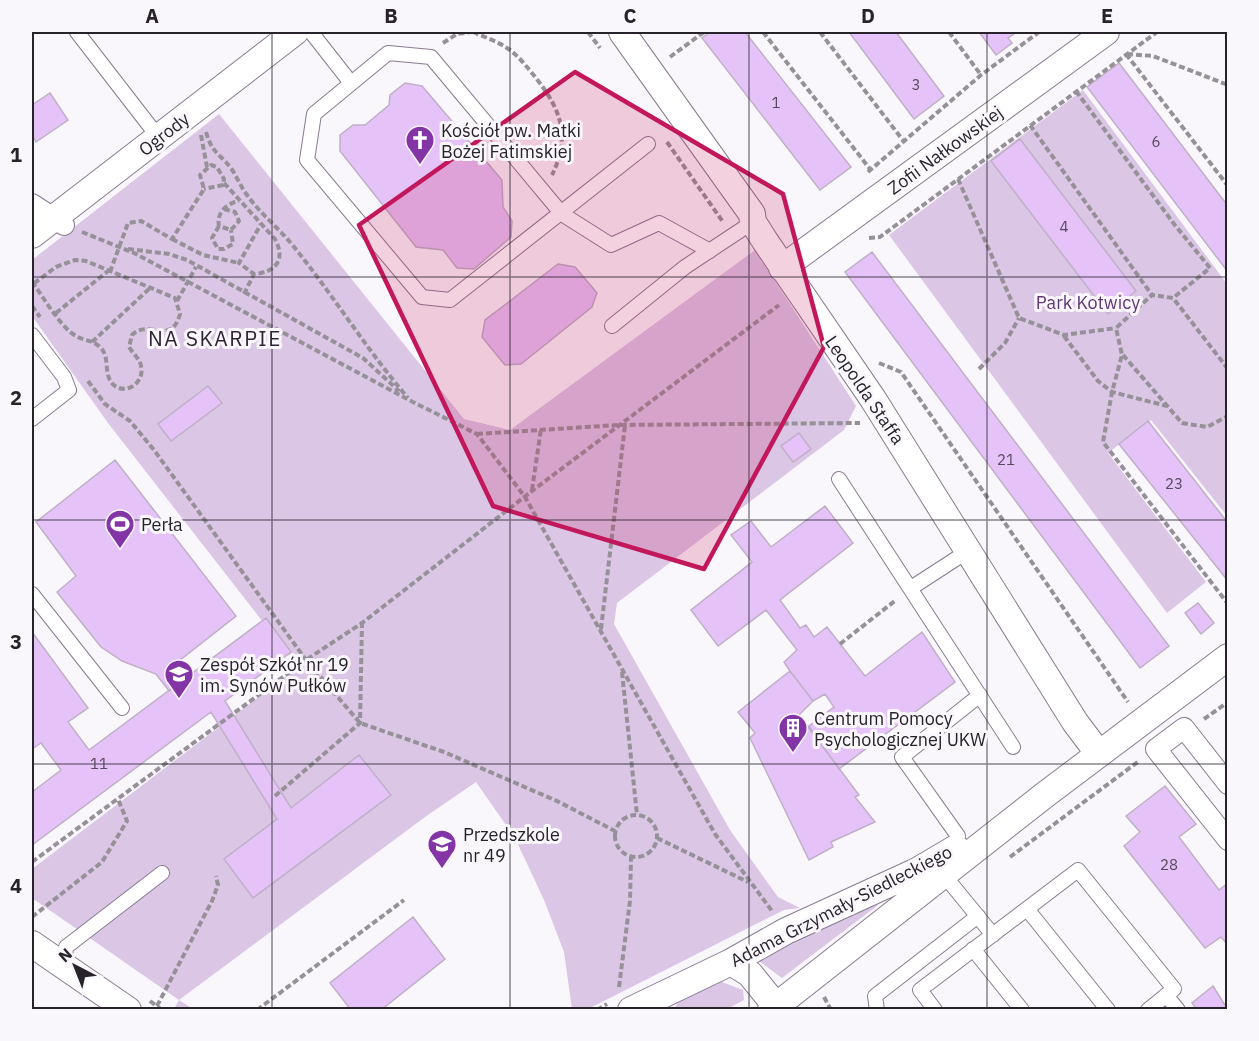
<svg xmlns="http://www.w3.org/2000/svg" width="1259" height="1041" font-family="'IBM Plex Sans',sans-serif">
	<style>
		.green { fill: #dbc6e6 }
		.building { fill: #e5c3f8; stroke: #bfb0c7; stroke-width: 1.5 }
		.lines { fill: none; stroke-linecap: round; stroke-linejoin: round }
		.service-casing { stroke: #897b91; stroke-width: 16 }
		.pedestrian-casing { stroke: #897b91; stroke-width: 22 }
		.minor-casing { stroke: #897b91; stroke-width: 28 }
		.path { stroke: #969198; stroke-width: 4; stroke-dasharray: 6 3; stroke-linecap: butt }
		.service { stroke: #fff; stroke-width: 14 }
		.pedestrian { stroke: #fff; stroke-width: 20 }
		.minor { stroke: #fff; stroke-width: 26 }
		.marked { fill: #c2185b; fill-opacity: 0.2; stroke: #c2185b; stroke-width: 4.5; stroke-linejoin: round }
		.grid { fill: none; stroke: #28222b; stroke-width: 1.5; stroke-opacity: 0.55 }
		.labels { text-anchor: middle; dominant-baseline: central; stroke-width: 6; stroke-linejoin: round; paint-order: stroke }
		.number-label { font-size: 15px; fill: #574a5e }
		.poi-label { font-size: 18px; fill: #28222b; stroke: #faf7fc; text-anchor: start }
		.street-label { font-size: 18px; fill: #28222b; stroke: #faf7fc }
		.park-label { font-size: 18px; fill: #603574; stroke: #faf7fc }
		.quarter-label { font-size: 21px; letter-spacing: 1.5px; fill: #302537; stroke: #faf7fc }
		.neatline { fill: none; stroke: #28222b; stroke-width: 2 }
		.grid-label { font-size: 20px; text-anchor: middle; font-weight: bold; fill: #28222b }
	</style>
	<rect width="100%" height="100%" fill="#faf7fc"/>
	<path class="green" d="M1083,90L1227,284V516L1151,420L1108,453L1206,582L1167,613L889,235Z
		M219,114L464,419L510,430L755,250L856,406L844,430L617,603L614,624L730,830L778,897L800,908L784,910L588,1009H572L564,952L544,900L515,838L476,782L425,817L179,1000L193,1009H174L179,1000L32,898V869L298,667L108,423L32,316V260Z
		M874,900L878,905L782,978L759,961Z
		M717,980L743,990L744,1000L727,1009L674,1010L679,1000Z"/>
	<path class="building" d="M710,32H745L851,167L820,190L702,38Z
		M849,32H896L944,96L914,119Z
		M979,32H1017L1008,38L1012,43L996,55Z
		M1119,63L1228,206V272L1087,87Z
		M405,83L422,86L502,180L503,207L512,221L511,237L474,269L457,268L443,250L416,247L340,151V135L353,125H365L389,105L390,95Z
		M50,93L68,120L36,142L32,135V105Z
		M1020,139L1136,291L1108,314L991,161Z
		M872,252L1169,646L1140,668L845,272Z
		M558,264L575,267L597,293L592,307L521,364L505,365L482,337L485,320Z
		M208,386L222,403L171,441L158,424Z
		M1148,421L1228,523V581L1119,444Z
		M799,433L811,449L793,462L781,446Z
		M115,460L236,616L165,672L175,686L169,691L156,674L122,661L101,647L57,592L76,576L36,522Z
		M825,506L853,543L780,600L800,628L806,625L814,637L827,627L865,676L922,632L955,682L839,769L809,726L834,707L825,694L813,701L790,671L784,662L797,650L766,610L718,646L691,610L752,562L731,535L751,521L771,547Z
		M1198,603L1214,623L1201,634L1185,613Z
		M266,618L291,652L225,701L291,808L359,755L391,795L253,898L224,859L277,819L211,712L32,845V792L61,770L41,743L32,749V632L88,708L68,722L89,750Z
		M790,671L813,701L799,715L859,795L855,797L875,822L831,842L833,847L809,860L750,738L755,733L738,712Z
		M1165,786L1196,824L1179,837L1219,890L1228,883V945L1221,937L1205,948L1124,846L1140,832L1126,816Z
		M413,917L445,959L381,1010H351L330,983Z
		M1213,986L1228,1010H1197L1192,1003Z"/>
	<g class="lines">
		<g class="service-casing">
			<path id="service" d="M77,32L159,138
				M311,32L351,83
				M648,144L450,300L422,297L307,160L314,114L388,53L431,57L562,214L611,245L659,223L710,251
				M612,326L685,267L753,222
				M32,335L64,377L69,390L32,419
				M839,479L1013,747
				M911,588L968,551
				M32,594L122,708
				M958,836L902,757L980,695
				M944,875L993,935
				M1027,909L1108,1010
				M973,949L1022,1010
				M64,966L66,947L162,873
				M1166,995L1178,1010
				M877,1010L875,996L978,916
				M935,1010L920,990L1078,870L1174,989L1148,1010"/>
		</g>
		<g class="pedestrian-casing">
			<path id="pedestrian" d="M32,204L64,225
				M1228,784L1184,728L1156,749L1228,840"/>
		</g>
		<g class="minor-casing">
			<path id="minor" d="M622,32L752,214L753,222L765,241L873,399L1075,722L1099,754
				M32,235L295,32
				M782,268L1106,32
				M32,944L128,1010
				M731,962L750,974L779,1010
				M631,1010L731,962L786,931L917,871L956,848
				M771,1010L1046,794L1228,657"/>
		</g>
		<path class="path" d="M473,32C484,37 497,41 507,48C518,55 527,67 536,78C561,110 571,136 552,175
			M588,32L600,48
			M763,32L870,169
			M820,32L905,143
			M949,32L981,75
			M443,43L457,34L471,32
			M1126,54L1228,186
			M1127,54L1153,56L1228,85
			M670,57L704,32
			M1076,91L1174,224L1210,268L1173,298
			M1030,125L1152,295
			M206,132C212,153 218,152 231,168C237,177 241,187 247,195C259,212 276,226 290,242C332,293 366,349 408,398
			M201,135L207,167
			M667,142L723,222
			M868,172L981,75L1039,32
			M958,179L1019,318L1064,335L1116,328
			M224,183L275,239C286,260 276,272 254,274L239,263L261,224
			M224,209L235,212L239,221L231,230L219,226C216,213 227,203 239,201
			M219,226L212,238L218,249H224L233,244L231,230
			M82,232L134,253L411,401L477,434L525,497L715,834L772,911
			M869,238L880,237L1157,32
			M172,239L203,255L239,263
			M128,249L169,254L187,260L363,358L399,391
			M110,272L128,223L141,221L172,239L204,189L200,175L211,165L217,167L224,179L223,185L204,189
			M32,282C43,296 60,327 76,336C84,341 94,340 101,348C111,359 102,376 115,386C128,395 145,381 141,366C140,359 133,354 129,347L132,335C149,318 171,347 180,314L175,298L86,261L75,260L56,267L33,284
			M244,294L254,274
			M177,301L196,267
			M32,306L40,317
			M56,313L108,271
			M1064,336L1098,381L1112,392L1167,406
			M92,342L150,288
			M1123,355L1182,423L1207,427L1228,416
			M879,363L901,372L1128,702
			M979,369L1005,343L1019,318
			M1228,369L1173,298L1152,295L1116,328L1122,355L1112,392L1103,442L1228,604
			M88,381L105,404L130,421L154,450L306,660L360,723L444,752L557,801L615,831
			M477,434L618,425L860,423
			M532,490L541,429
			M601,629L625,425
			M840,644L896,600
			M622,672L637,815
			M1204,719L1228,702
			M275,796L360,723L362,623
			M615 836a21 21 0 1 1 42 0a21 21 0 1 1-42 0Z
			M657,838L748,882
			M1010,857L1139,761
			M32,862L306,660L362,623L532,491L779,305
			M32,917L102,862L127,821L118,799
			M619,987L630,901L631,857
			M824,997L831,1010
			M150,1001L162,1010
			M157,1006L212,901L218,885L216,876
			M257,1010L404,900
			M597,1010L607,1004"/>
		<use href="#service" class="service"/>
		<use href="#pedestrian" class="pedestrian"/>
		<use href="#minor" class="minor"/>
	</g>
	<path class="marked" d="M575,72L783,194L824,347L704,569L493,506L359,225Z"/>
	<path class="grid" d="M272,32V1010M510,32V1010M749,32V1010M987,32V1010M32,277H1228M32,520H1228M32,764H1228"/>
	<defs>
		<g id="church-pin" transform="scale(1.5)"><path d="M0 17L-7.5 6A9.5 9.5 0 1 1 7.5 6Z" fill="#8334a5" stroke="#faf7fc"/><path d="M-1.2-6h2.4v3.5h3.3v2.4h-3.3V6h-2.4V-.1h-3.3v-2.4h3.3Z" fill="#fff"/></g>
		<g id="stadium-pin" transform="scale(1.5)"><path d="M0 17L-7.5 6A9.5 9.5 0 1 1 7.5 6Z" fill="#8334a5" stroke="#faf7fc"/><path d="M0-5a6.5 5 0 1 0 0 10a6.5 5 0 1 0 0-10ZM-3.5-1.8h7v3.6h-7Z" fill="#fff"/></g>
		<g id="school-pin" transform="scale(1.5)"><path d="M0 17L-7.5 6A9.5 9.5 0 1 1 7.5 6Z" fill="#8334a5" stroke="#faf7fc"/><path d="M0-5L7-2L0 1L-7-2ZM-4 1L0 2.5L4 1V4Q0 6-4 4Z" fill="#fff"/></g>
		<g id="building-pin" transform="scale(1.5)"><path d="M0 17L-7.5 6A9.5 9.5 0 1 1 7.5 6Z" fill="#8334a5" stroke="#faf7fc"/><path d="M-4-6H4V6H1V3H-1V6H-4ZM-2.5-4.3h1.7v1.8h-1.7ZM.8-4.3h1.7v1.8H.8ZM-2.5-1h1.7V.8h-1.7ZM.8-1h1.7V.8H.8Z" fill="#fff"/></g>
	</defs>
	<g fill-rule="evenodd">
		<use href="#church-pin" x="420" y="140"/>
		<use href="#stadium-pin" x="120" y="524"/>
		<use href="#school-pin" x="179" y="674"/>
		<use href="#building-pin" x="793" y="728"/>
		<use href="#school-pin" x="442" y="844"/>
	</g>
	<g class="labels">
		<g class="number-label">
			<text x="916" y="84">3</text>
			<text x="776" y="102">1</text>
			<text x="1156" y="141">6</text>
			<text x="1064" y="226">4</text>
			<text x="1006" y="459">21</text>
			<text x="1174" y="483">23</text>
			<text x="99" y="763">11</text>
			<text x="1169" y="864">28</text>
		</g>
		<g class="poi-label">
			<text x="441" y="130">Kościół pw. Matki<tspan x="441" dy="21">Bożej Fatimskiej</tspan></text>
			<text x="141" y="524">Perła</text>
			<text x="200" y="664">Zespół Szkół nr 19<tspan x="200" dy="21">im. Synów Pułków</tspan></text>
			<text x="814" y="718">Centrum Pomocy<tspan x="814" dy="21">Psychologicznej UKW</tspan></text>
			<text x="463" y="834">Przedszkole<tspan x="463" dy="21">nr 49</tspan></text>
		</g>
		<g class="street-label">
			<text transform="translate(164 134) rotate(-38)">Ogrody</text>
			<text transform="translate(945 150) rotate(-36)">Zofii Nałkowskiej</text>
			<text transform="translate(865 390) rotate(56)">Leopolda Staffa</text>
			<text transform="translate(841 906) rotate(-27)">Adama Grzymały-Siedleckiego</text>
		</g>
		<g class="park-label">
			<text x="1088" y="302">Park Kotwicy</text>
		</g>
		<g class="quarter-label">
			<text x="215" y="338">NA SKARPIE</text>
		</g>
	</g>
	<rect width="1259" height="1041" fill="none" stroke="#faf7fc" stroke-width="66"/>
	<g transform="translate(75 966) rotate(318)" stroke="#faf7fc" stroke-width="4.5" paint-order="stroke">
	<path d="M0-4.5L10 22L0 15L-10 22Z" fill="#28222b"/>
	<text y="-9" font-size="16" font-weight="bold" text-anchor="middle" fill="#28222b">N</text>
	</g>
	<rect x="33" y="33" width="1193" height="975" class="neatline"/>
	<g class="grid-label">
		<text x="152" y="23">A</text>
		<text x="391" y="23">B</text>
		<text x="630" y="23">C</text>
		<text x="868" y="23">D</text>
		<text x="1107" y="23">E</text>
		<text x="16" y="162">1</text>
		<text x="16" y="405">2</text>
		<text x="16" y="649">3</text>
		<text x="16" y="893">4</text>
	</g>
</svg>
